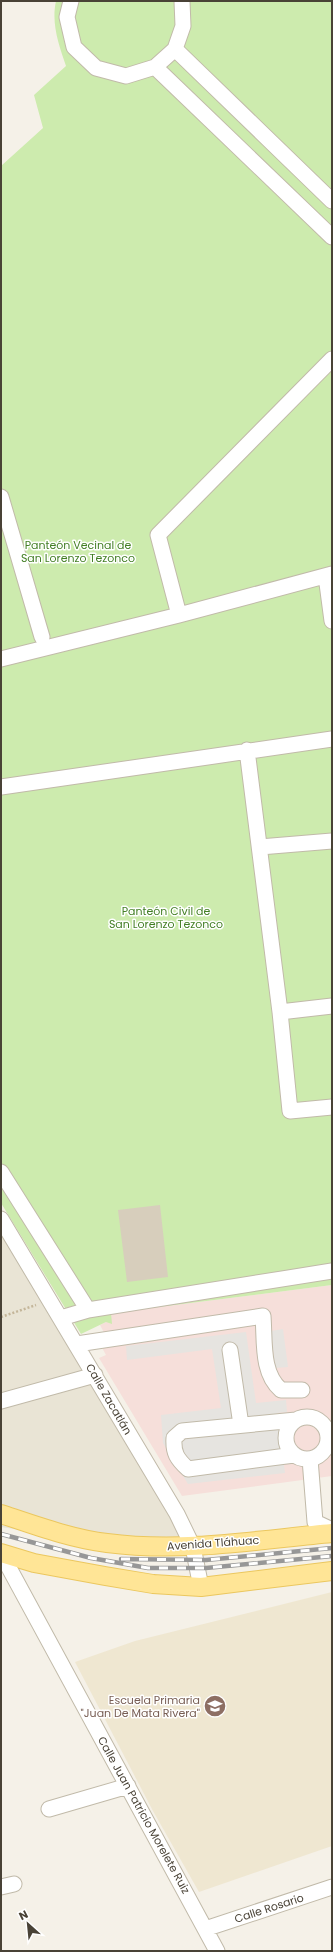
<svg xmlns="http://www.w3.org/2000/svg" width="333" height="1952" font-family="Poppins,sans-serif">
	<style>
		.residential { fill: #e9e4d5 }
		.education { fill: #efe7d1 }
		.medical { fill: #f6dfda }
		.green { fill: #cdebae }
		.parking { fill: #e6e4e0 }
		.building { fill: #d7cebc }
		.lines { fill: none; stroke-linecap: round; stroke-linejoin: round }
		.minor-casing { stroke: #c1baa9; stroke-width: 17 }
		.major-casing { stroke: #ebc75f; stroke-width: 20 }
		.path { stroke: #c4b69a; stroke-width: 2.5; stroke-dasharray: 2 2; stroke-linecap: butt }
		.minor { stroke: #fff; stroke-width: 15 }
		.major { stroke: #ffe596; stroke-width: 18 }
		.rail-casing { stroke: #979797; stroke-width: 4.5 }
		.rail { stroke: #fff; stroke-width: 3; stroke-dasharray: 9; stroke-linecap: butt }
		.labels { text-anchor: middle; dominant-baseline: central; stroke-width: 3; stroke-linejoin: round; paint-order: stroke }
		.park-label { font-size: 11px; fill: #437f25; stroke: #fff }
		.street-label { font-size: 11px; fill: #494236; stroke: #fff }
		.education-label { font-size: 11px; fill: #785e54; stroke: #fff; text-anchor: end }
	</style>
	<rect width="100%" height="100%" fill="#f5f1e8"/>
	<path class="residential" d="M1,1218L193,1547L106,1543L1,1527Z"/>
	<path class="education" d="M332,1592V1846L199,1892L153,1811L75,1662L135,1641Z"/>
	<path class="medical" d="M332,1285V1476L182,1496L99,1358L106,1355L100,1344L108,1340L100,1325L106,1322L111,1313Z"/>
	<path class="green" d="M56,1H332V1285L111,1313L112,1324L106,1322L81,1334L1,1203V166L43,128L34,95L66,66C59,45 51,24 56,1Z"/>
	<path class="parking" d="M283,1329L288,1367L275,1368L271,1331Z
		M246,1332L256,1403L286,1400L287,1412L277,1413L285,1473L188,1484L163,1443L161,1415L221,1408L212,1349L127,1360L126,1346Z"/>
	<path class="building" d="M160,1205L168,1277L127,1282L118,1210Z"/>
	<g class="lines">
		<g class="minor-casing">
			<path id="minor" d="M71,1L67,17L74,47L96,68L126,76L155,67L175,49L183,26L182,1
				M175,49L332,201
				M155,67L332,237
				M1,497L42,637
				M326,576L332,621
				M179,615L158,535L332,359
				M1,659L179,615L332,574
				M247,750L280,1012L332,1006
				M1,787L332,739
				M260,847L332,841
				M280,1012L290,1111L332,1107
				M1,1172L88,1310
				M1,1219L177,1514L193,1547L201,1587
				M61,1318L88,1310L332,1271
				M77,1344L263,1316C265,1341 261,1373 281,1390H302
				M230,1350L241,1425
				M1,1401L95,1375
				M286 1438a21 21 0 1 1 42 0a21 21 0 1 1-42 0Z
				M294,1455L188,1469C177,1459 173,1453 174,1438L182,1431L296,1420
				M310,1459L315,1522L332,1530
				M1,1553L217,1951
				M49,1809L128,1786
				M1,1887L14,1884
				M205,1929L332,1887"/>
		</g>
		<g class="major-casing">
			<path id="major" d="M1,1514C34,1525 72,1539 107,1543C182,1553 257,1540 332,1533
				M1,1553L34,1563L105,1576L153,1584L201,1587L332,1571"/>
		</g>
		<path class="path" d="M1,1317L36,1305"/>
		<use href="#minor" class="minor"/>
		<use href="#major" class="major"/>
		<g class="rail-casing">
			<path id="rail" d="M1,1534L91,1558L148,1568H206L332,1556
				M121,1559L206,1560L332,1548"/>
		</g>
		<use href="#rail" class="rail"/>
	</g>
	<defs>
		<g id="school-disc" transform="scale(1.15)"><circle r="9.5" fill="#8d6e63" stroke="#fff"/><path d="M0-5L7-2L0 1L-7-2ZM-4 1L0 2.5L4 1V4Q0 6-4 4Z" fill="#fff"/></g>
	</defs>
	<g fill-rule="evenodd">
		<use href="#school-disc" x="215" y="1706"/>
	</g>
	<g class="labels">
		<g class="park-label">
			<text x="78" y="545">Panteón Vecinal de<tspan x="78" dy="13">San Lorenzo Tezonco</tspan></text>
			<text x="166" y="911">Panteón Civil de<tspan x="166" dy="13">San Lorenzo Tezonco</tspan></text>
		</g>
		<g class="street-label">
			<text transform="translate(109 1399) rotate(60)">Calle Zacatlán</text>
			<text transform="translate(213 1543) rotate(-4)">Avenida Tláhuac</text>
			<text transform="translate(144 1815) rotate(61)">Calle Juan Patricio Morelete Ruiz</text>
			<text transform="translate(269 1908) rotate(-18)">Calle Rosario</text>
		</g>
		<g class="education-label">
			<text x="200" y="1700">Escuela Primaria<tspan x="200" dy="13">"Juan De Mata Rivera"</tspan></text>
		</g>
	</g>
	<rect width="333" height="1952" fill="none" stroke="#494236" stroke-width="4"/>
	<g transform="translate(28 1924) rotate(333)" stroke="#ffffff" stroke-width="3" paint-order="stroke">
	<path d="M0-3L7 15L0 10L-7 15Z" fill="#494236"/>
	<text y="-6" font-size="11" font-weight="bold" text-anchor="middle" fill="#494236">N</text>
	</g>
</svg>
